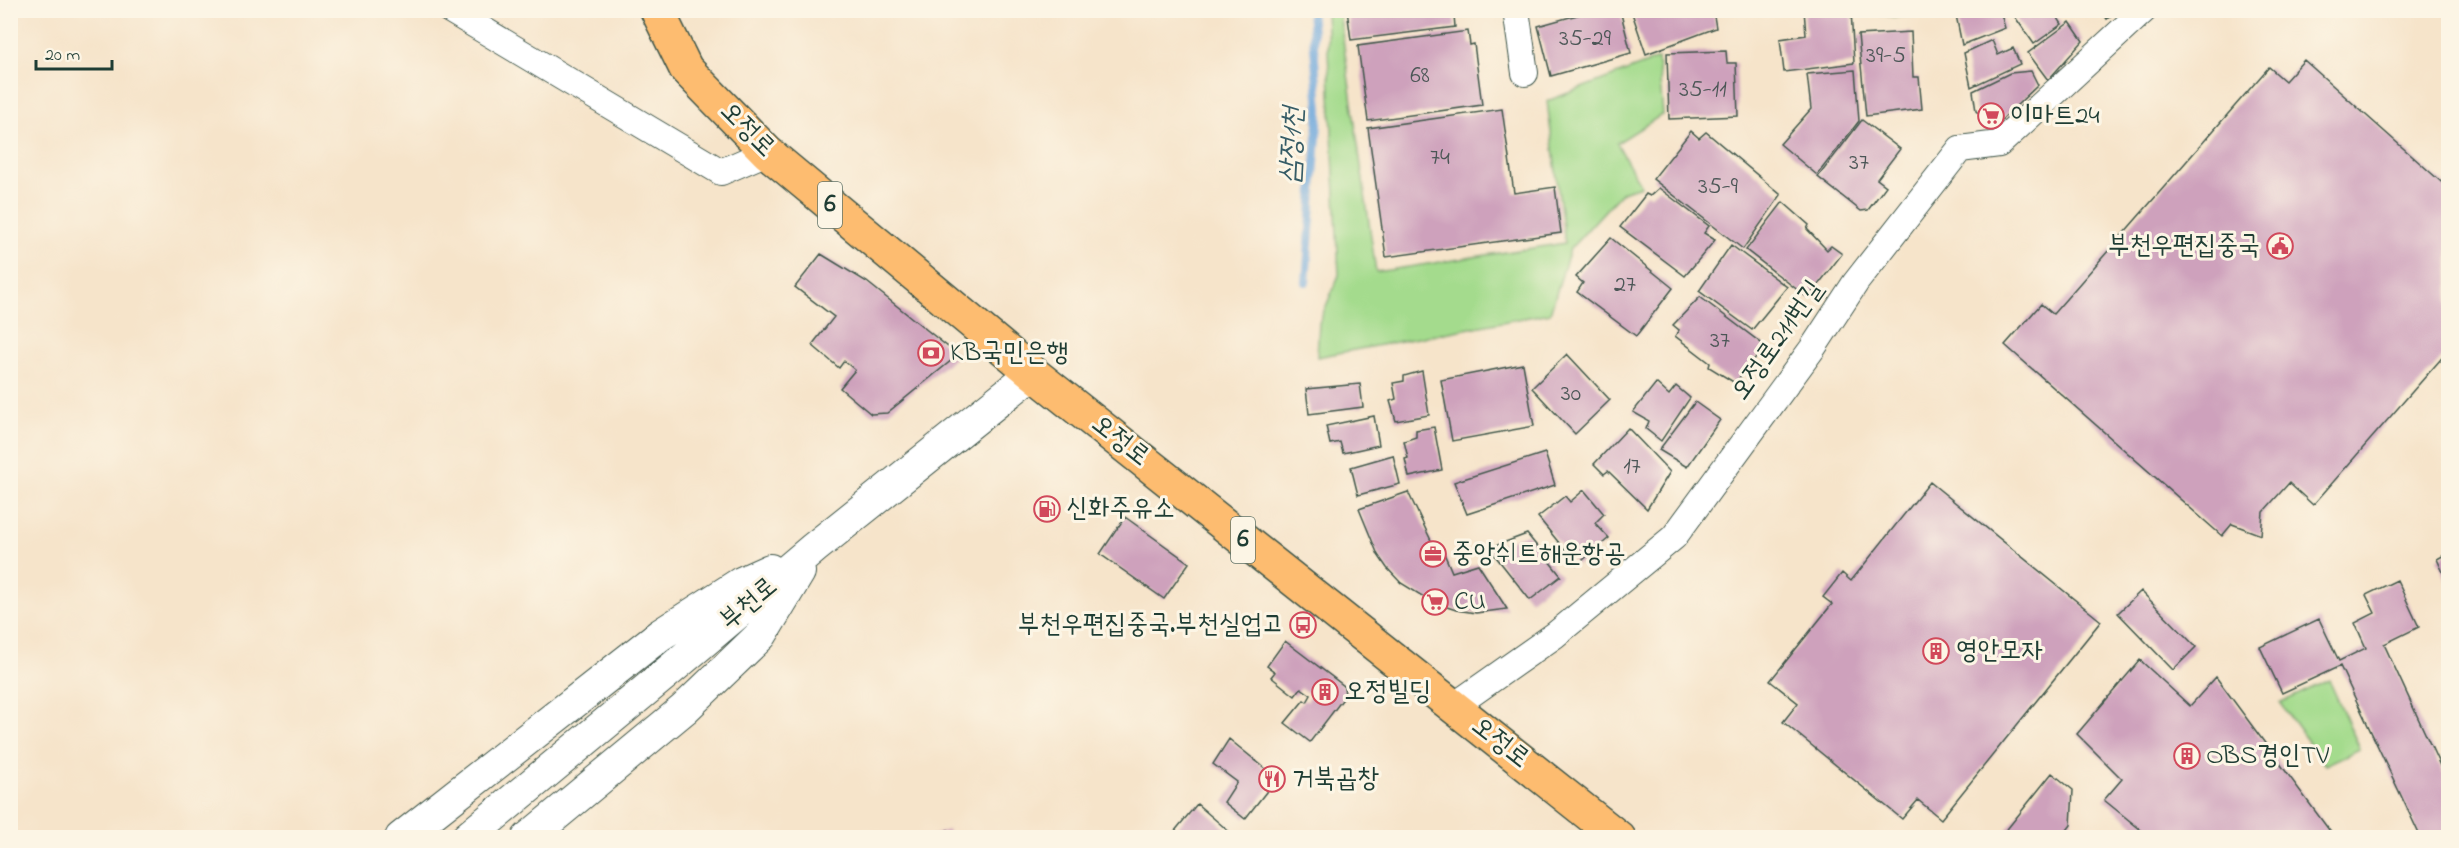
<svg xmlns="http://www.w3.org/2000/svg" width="2459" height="848" font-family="'Indie Flower','Poor Story',sans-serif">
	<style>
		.green { fill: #a4db8d; stroke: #628c60; stroke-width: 1.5 }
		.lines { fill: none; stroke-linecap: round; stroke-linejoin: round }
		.stream { stroke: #6aa5db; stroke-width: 8 }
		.building { fill: #cea1bc }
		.minor-casing { stroke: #3f564a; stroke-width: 28 }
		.tertiary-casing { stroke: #3f564a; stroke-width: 34 }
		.primary-casing { stroke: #3f564a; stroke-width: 36 }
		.minor { stroke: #fff; stroke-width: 26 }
		.tertiary { stroke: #fff; stroke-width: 32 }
		.primary { stroke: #fdbc6f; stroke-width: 33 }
		.labels { text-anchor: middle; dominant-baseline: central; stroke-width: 6; stroke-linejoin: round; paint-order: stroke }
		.number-label { font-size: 24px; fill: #4b5656 }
		.shield { fill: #fcf5e5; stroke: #617469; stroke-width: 1.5 }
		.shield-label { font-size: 26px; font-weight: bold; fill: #1f3d34 }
		.poi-label { font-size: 27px; fill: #1f3d34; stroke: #fcf5e5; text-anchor: start }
		.street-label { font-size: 27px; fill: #1f3d34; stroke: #fcf5e5 }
		.water-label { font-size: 28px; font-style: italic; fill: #365c66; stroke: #fcf5e5 }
	</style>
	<rect width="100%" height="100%" fill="#fcf5e5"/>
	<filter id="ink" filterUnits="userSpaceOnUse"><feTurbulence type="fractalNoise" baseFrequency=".0167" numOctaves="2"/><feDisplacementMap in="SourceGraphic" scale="12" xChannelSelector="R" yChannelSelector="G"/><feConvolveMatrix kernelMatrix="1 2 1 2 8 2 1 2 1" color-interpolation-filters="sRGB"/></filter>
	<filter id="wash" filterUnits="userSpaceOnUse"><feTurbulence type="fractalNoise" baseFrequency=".008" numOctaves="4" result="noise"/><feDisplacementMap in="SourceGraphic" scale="24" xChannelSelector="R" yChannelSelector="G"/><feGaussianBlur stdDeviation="1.35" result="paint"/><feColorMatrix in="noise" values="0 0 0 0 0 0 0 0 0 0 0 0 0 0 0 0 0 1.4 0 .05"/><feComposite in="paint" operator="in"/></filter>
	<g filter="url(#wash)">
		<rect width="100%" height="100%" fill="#f6e4ca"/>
		<path class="green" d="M1326,11H1339L1376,272L1565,243L1547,101L1658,59L1663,114L1617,143L1641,186L1622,192L1570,249L1550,313L1317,357L1319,323L1339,275Z
			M1867,11H1917L1918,15L1894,17Z
			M2329,680L2360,749L2325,765L2280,703Z"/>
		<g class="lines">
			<path class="stream" d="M1306,282L1319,110L1311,10"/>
		</g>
		<g id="blocks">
			<path class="building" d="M1347,10H1458L1459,14L1454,15L1455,27L1351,40Z
				M1620,10L1631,53L1551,76L1538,26L1595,10Z
				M1631,10H1713L1716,28L1646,54Z
				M1804,10H1851L1854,63L1784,72L1780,39L1806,35Z
				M1955,10H2000L2005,28L1962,45Z
				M2023,10H2056L2054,12L2062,24L2034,44L2015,17Z
				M2101,10H2117L2107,19Z
				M2070,22L2083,41L2048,80L2028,53Z
				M1468,31L1470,45L1474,44L1482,105L1368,121L1358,46Z
				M1911,32L1913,77H1919L1922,109L1866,116L1858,35Z
				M1992,40L1998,55L2013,48L2020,64L1971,87L1964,53Z
				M1726,51L1727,63H1736L1738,116L1669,119L1667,53Z
				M2304,60L2448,188V351L2313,505L2289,483L2263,512L2261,535L2232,524L2222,536L2005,345L2041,304L2053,314L2269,67L2285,81Z
				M1855,70L1859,121L1817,175L1780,144L1811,109L1807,74Z
				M2031,71L2038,85L1994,127L1976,111L1973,91L2010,73Z
				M1502,109L1514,193L1555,187L1561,233L1386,257L1368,128Z
				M1862,120L1900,149L1877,179L1886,186L1868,210L1861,211L1818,177Z
				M1691,131L1699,138L1706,132L1781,195L1743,249L1653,179Z
				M1659,188L1709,226L1704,233L1715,240L1685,276L1620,227L1646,194L1650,196Z
				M1783,202L1809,225L1807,229L1827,250L1831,246L1842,254L1808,298L1746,250Z
				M1611,238L1673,288L1636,336L1577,292L1583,283L1576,277Z
				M1731,245L1787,287L1752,330L1699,291Z
				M821,254L867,282L958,355L887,413L871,414L840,388L855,370L844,361L839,368L812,345L834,317L795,287Z
				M1700,297L1765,346L1735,383L1709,367L1710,363L1675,336L1679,330L1673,325Z
				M1567,354L1610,400L1575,434L1532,388Z
				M1523,364L1534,426L1452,441L1441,380Z
				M1422,371L1429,415L1396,421L1390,401L1396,399L1393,383L1404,381V376Z
				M1656,383L1669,395L1676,386L1690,398L1661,441L1646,429L1649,421L1633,412Z
				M1360,384L1363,407L1309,414L1306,389Z
				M1695,402L1720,420L1687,467L1659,450Z
				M1374,416L1379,445L1343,453L1340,442L1330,444L1326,426Z
				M1434,427L1442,470L1409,477L1405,459L1408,458L1404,441L1416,437V430Z
				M1628,428L1670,472L1647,509L1608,471L1604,474L1594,464Z
				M1545,453L1555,485L1467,514L1454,482Z
				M1393,455L1400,484L1358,495L1351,467Z
				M1930,482L2101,621L1941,819L1918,800L1902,819L1783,722L1798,703L1770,681L1832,604L1823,597L1842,573L1851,581Z
				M1584,490L1604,514L1595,523L1609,538L1577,565L1538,517L1565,496L1570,502Z
				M1408,492L1437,553L1443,551L1452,572L1478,564L1507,609L1476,613L1456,610L1432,602L1401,583L1387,568L1378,555L1359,509Z
				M1125,517L1189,563L1164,599L1100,554Z
				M1527,534L1561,576L1530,600L1489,548Z
				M2448,553V583L2437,559Z
				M2397,580L2419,627L2384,644L2448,783V838H2421L2340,666L2282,693L2260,647L2319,619L2339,661L2366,648L2355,623L2375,613L2366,595Z
				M2141,591L2196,647L2173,670L2118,613Z
				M1285,641L1344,686L1345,696L1310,742L1285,723L1304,700L1307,702L1311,695L1301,688L1295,696L1271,677L1275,672L1267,666Z
				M2140,660L2190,706L2216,677L2335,838H2151L2104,800L2122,779L2077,734Z
				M1229,739L1277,778L1245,819L1224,802L1237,782L1213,764Z
				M2052,773L2073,790L2071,825L2061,838H2000Z
				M1197,804L1232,834L1229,838H1169Z
				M948,830L950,838H928V837Z"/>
		</g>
	</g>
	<g filter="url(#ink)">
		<use href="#blocks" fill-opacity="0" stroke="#3f564a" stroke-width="1.5"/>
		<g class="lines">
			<g class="minor-casing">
				<path id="minor" d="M450,10L721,172L767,152
					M1516,10L1525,73
					M1454,706L1555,635L1674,537L1812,349L1856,282L1960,149L1999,144L2144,10"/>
			</g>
			<g class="tertiary-casing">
				<path id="tertiary" d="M401,838L660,635L741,583L770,570
					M467,838L670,670L814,548L1033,373
					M528,838L684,709L761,635L799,572"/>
			</g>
			<g class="primary-casing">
				<path id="primary" d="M657,10L686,69L767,152L1033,373L1619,838"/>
			</g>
			<use href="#minor" class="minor"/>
			<use href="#tertiary" class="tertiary"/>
			<use href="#primary" class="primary"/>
		</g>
	</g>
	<defs>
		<g id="supermarket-ring" transform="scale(1.35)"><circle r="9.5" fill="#fcf5e5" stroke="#d1495b" stroke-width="1.5"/><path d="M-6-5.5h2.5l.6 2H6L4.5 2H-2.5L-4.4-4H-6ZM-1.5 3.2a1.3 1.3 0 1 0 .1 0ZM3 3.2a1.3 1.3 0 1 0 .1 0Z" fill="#d1495b"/></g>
		<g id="civic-ring" transform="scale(1.35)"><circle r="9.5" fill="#fcf5e5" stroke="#d1495b" stroke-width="1.5"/><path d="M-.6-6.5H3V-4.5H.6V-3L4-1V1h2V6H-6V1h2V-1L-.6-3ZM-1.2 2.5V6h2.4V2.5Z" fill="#d1495b"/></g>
		<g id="bank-ring" transform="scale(1.35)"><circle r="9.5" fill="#fcf5e5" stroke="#d1495b" stroke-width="1.5"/><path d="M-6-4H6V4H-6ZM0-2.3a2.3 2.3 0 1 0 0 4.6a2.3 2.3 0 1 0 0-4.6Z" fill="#d1495b"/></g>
		<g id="fuel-ring" transform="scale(1.35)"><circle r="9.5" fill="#fcf5e5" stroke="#d1495b" stroke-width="1.5"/><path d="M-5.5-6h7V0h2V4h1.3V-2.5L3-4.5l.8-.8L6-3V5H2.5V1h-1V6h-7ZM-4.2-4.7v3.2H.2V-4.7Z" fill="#d1495b"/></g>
		<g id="office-ring" transform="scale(1.35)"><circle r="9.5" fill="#fcf5e5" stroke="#d1495b" stroke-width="1.5"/><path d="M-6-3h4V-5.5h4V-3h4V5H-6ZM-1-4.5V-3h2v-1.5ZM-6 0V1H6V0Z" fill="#d1495b"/></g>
		<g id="bus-ring" transform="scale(1.35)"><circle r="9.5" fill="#fcf5e5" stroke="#d1495b" stroke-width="1.5"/><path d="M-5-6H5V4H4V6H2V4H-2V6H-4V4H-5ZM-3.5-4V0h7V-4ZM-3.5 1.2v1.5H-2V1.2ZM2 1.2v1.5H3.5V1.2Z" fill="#d1495b"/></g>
		<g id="building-ring" transform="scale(1.35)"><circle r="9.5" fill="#fcf5e5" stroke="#d1495b" stroke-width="1.5"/><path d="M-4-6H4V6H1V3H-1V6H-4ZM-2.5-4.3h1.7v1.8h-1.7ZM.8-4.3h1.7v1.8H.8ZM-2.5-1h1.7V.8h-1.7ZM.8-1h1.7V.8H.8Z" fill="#d1495b"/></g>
		<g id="restaurant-ring" transform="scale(1.35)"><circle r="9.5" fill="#fcf5e5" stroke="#d1495b" stroke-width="1.5"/><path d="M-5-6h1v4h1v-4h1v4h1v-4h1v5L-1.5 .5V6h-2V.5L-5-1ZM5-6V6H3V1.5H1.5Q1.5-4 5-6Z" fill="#d1495b"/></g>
	</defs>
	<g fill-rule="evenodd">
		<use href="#supermarket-ring" x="1991" y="116"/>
		<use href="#civic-ring" x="2280" y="246"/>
		<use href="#bank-ring" x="931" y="353"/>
		<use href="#fuel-ring" x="1047" y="509"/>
		<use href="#office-ring" x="1433" y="554"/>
		<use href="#supermarket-ring" x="1435" y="602"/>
		<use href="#bus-ring" x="1303" y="625"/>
		<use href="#building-ring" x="1936" y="651"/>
		<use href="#building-ring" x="1325" y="692"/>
		<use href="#building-ring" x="2187" y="756"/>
		<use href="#restaurant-ring" x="1272" y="779"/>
	</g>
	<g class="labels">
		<g class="number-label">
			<text x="1585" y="39">35-29</text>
			<text x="1886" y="56">39-5</text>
			<text x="1420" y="76">68</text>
			<text x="1703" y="90">35-11</text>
			<text x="1440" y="158">74</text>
			<text x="1859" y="163">37</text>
			<text x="1718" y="187">35-9</text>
			<text x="1625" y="285">27</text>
			<text x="1720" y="341">37</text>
			<text x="1571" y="394">30</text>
			<text x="1632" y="467">17</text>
		</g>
		<g class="shield">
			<rect x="818" y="182" width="24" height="46" rx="4.5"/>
			<rect x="1231" y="517" width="24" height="46" rx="4.5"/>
		</g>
		<g class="shield-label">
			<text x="830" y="205">6</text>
			<text x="1243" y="540">6</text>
		</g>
		<g class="poi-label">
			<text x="2010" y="116">이마트24</text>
			<text x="2260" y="246" text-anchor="end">부천우편집중국</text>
			<text x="950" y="353">KB국민은행</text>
			<text x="1066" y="509">신화주유소</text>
			<text x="1452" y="554">중앙쉬트해운항공</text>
			<text x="1454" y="602">CU</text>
			<text x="1284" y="625" text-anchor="end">부천우편집중국.부천실업고</text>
			<text x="1956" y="651">영안모자</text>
			<text x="1344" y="692">오정빌딩</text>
			<text x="2206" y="756">OBS경인TV</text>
			<text x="1292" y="779">거북곱창</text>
		</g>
		<g class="street-label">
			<text transform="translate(747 130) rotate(45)">오정로</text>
			<text transform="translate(1778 341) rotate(-55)">오정로211번길</text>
			<text transform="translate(1120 441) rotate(38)">오정로</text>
			<text transform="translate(749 604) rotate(-40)">부천로</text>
			<text transform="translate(1500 743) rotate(38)">오정로</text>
		</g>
		<g class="water-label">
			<text transform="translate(1293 145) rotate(-87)">삼정1천</text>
		</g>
	</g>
	<rect width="2459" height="848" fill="none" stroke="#fcf5e5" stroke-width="36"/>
	<path d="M36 60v9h76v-9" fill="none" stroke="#1f3d34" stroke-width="3"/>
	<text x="45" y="60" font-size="18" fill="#1f3d34" stroke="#fcf5e5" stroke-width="4.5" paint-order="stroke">20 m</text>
</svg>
